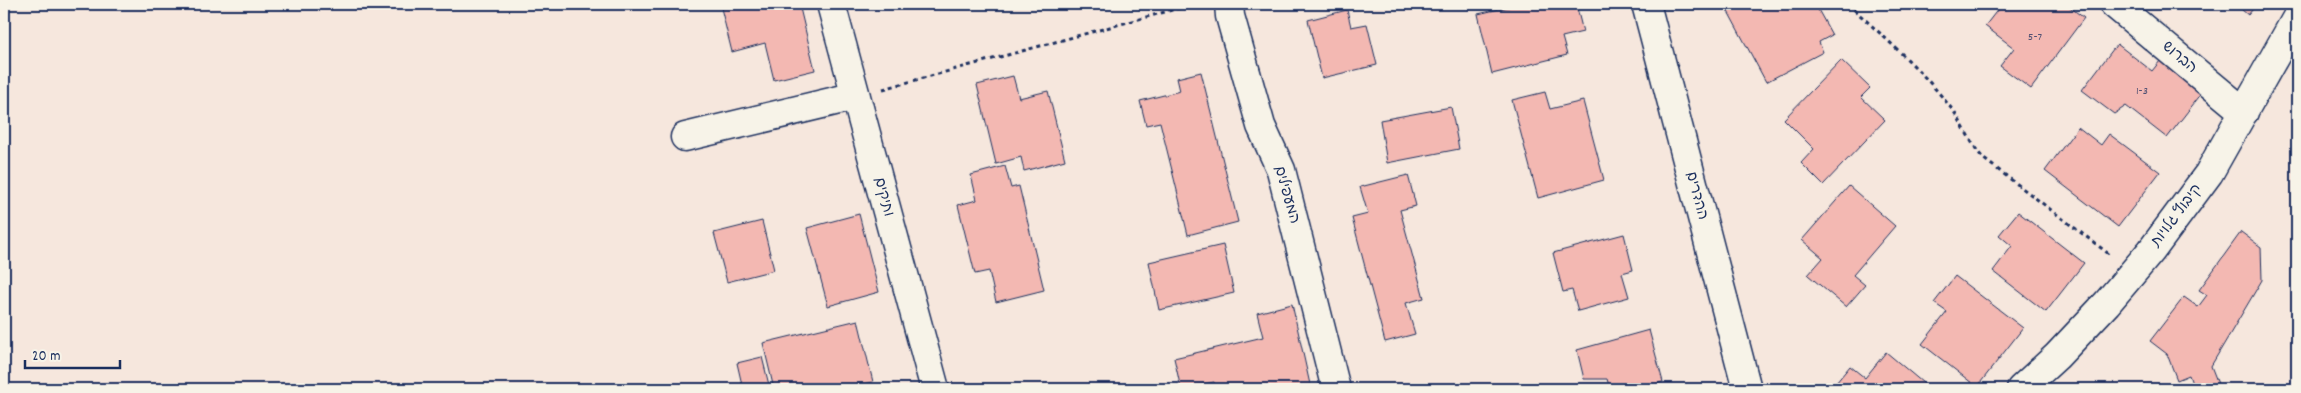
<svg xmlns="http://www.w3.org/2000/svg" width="2301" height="393" font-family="Dekko,'Playpen Sans Hebrew',sans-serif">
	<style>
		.building { fill: #f3b8b2; stroke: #1b2f5e }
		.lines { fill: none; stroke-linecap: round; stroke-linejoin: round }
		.minor-casing { stroke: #1b2f5e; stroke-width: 31 }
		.path { stroke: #1b2f5e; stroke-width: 3; stroke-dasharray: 4 4; stroke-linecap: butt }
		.minor { stroke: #f7f3e8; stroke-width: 28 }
		.labels { text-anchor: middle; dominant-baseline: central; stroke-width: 4.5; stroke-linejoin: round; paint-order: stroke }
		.number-label { font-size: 12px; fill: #515173 }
		.street-label { font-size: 15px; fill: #1b2f5e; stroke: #f7f3e8 }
	</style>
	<rect width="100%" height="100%" fill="#f6e7dd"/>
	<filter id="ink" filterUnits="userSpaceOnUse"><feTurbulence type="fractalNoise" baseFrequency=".02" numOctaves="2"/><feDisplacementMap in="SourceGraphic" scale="10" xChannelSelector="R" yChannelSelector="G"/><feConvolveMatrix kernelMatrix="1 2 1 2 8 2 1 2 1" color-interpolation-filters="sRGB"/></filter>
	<g filter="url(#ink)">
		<path class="building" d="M720,4H799L815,70L774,80L765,43L732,52Z
			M1521,4H1576L1583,32L1562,37L1567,55L1492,74L1478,14Z
			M1724,4H1815L1832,35L1819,42L1823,52L1766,82Z
			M2002,4H2066L2084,18L2031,89L2000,66L2014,48L1985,26Z
			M2235,4H2257L2248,15Z
			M1347,10L1351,27L1367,24L1377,65L1322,78L1308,20Z
			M2117,44L2152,71L2160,61L2202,93L2167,138L2126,106L2114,114L2082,90Z
			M1841,60L1870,88L1861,97L1885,120L1823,185L1801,163L1814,149L1784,119Z
			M1201,72L1238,222L1188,235L1160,122L1146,125L1140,101L1180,91L1177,78Z
			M1013,76L1019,98L1048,91L1065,160L1024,171L1021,157L996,164L977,85Z
			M1545,92L1550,109L1583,101L1604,180L1538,198L1512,100Z
			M1451,107L1459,149L1387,163L1380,120Z
			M2078,127L2101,145L2109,134L2160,172L2118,227L2045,171Z
			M1005,166L1011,188L1019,186L1044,290L996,302L989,271L975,274L958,205L977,200L971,175Z
			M1408,175L1416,206L1400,210L1424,298L1406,303L1415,334L1385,342L1352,218L1368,214L1360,187Z
			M1849,186L1895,226L1853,275L1865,285L1846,307L1808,275L1823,258L1802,240Z
			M2018,212L2084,263L2046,312L1993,271L2012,246L1999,235Z
			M859,214L879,292L828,306L807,228Z
			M762,221L774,270L727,282L714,233Z
			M2241,232L2261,247L2262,280L2211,366L2220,389H2194L2189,375L2177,380L2167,354L2150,341L2184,297L2198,307L2207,295L2199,290Z
			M1624,234L1633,270L1622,273L1629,297L1578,311L1572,290L1563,292L1553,253Z
			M1223,245L1234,293L1159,310L1149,262Z
			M1955,276L2023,328L1977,387L1922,344L1947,312L1934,303Z
			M1292,304L1311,389H1216L1214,382L1181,389L1174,358L1263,337L1257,313Z
			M858,320L873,382L842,389H774L763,343Z
			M1649,330L1663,382L1636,389H1610L1607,379H1584L1577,350Z
			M1886,352L1929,388L1928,389H1831L1850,366L1865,378Z
			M762,357L770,389H743L737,363Z"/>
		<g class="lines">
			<g class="minor-casing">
				<path id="minor" d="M831,4L935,389
					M1229,4L1230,16L1261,126L1281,170L1336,389
					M1646,4L1747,389
					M2114,4L2244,112
					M685,137L856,96
					M2021,389L2057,356L2107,303L2151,251L2209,173L2297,17"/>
			</g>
			<path class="path" d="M1848,4C1884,37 1921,69 1951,108C1964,124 1970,144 1984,159L2109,254
				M883,89L1194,4"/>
			<use href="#minor" class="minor"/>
		</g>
	</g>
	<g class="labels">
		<g class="number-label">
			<text x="2035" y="37">5-7</text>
			<text x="2142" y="91">1-3</text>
		</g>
		<g class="street-label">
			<text transform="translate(2179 58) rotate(40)">הברוש</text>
			<text transform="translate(1286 195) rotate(74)">המעפילים</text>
			<text transform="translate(1696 196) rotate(75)">ההדרים</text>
			<text transform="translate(883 197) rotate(75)">ותיקים</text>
			<text transform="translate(2177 216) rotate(-53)">קיבוץ גלויות</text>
		</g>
	</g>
	<rect width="2301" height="393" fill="none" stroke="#f7f3e8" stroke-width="20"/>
	<rect x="10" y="10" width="2281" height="373" fill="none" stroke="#1b2f5e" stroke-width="2" filter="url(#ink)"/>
	<path d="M25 360v8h95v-8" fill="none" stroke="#1b2f5e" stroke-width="2.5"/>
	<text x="32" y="360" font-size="15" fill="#1b2f5e" stroke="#f7f3e8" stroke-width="4" paint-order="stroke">20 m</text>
</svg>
